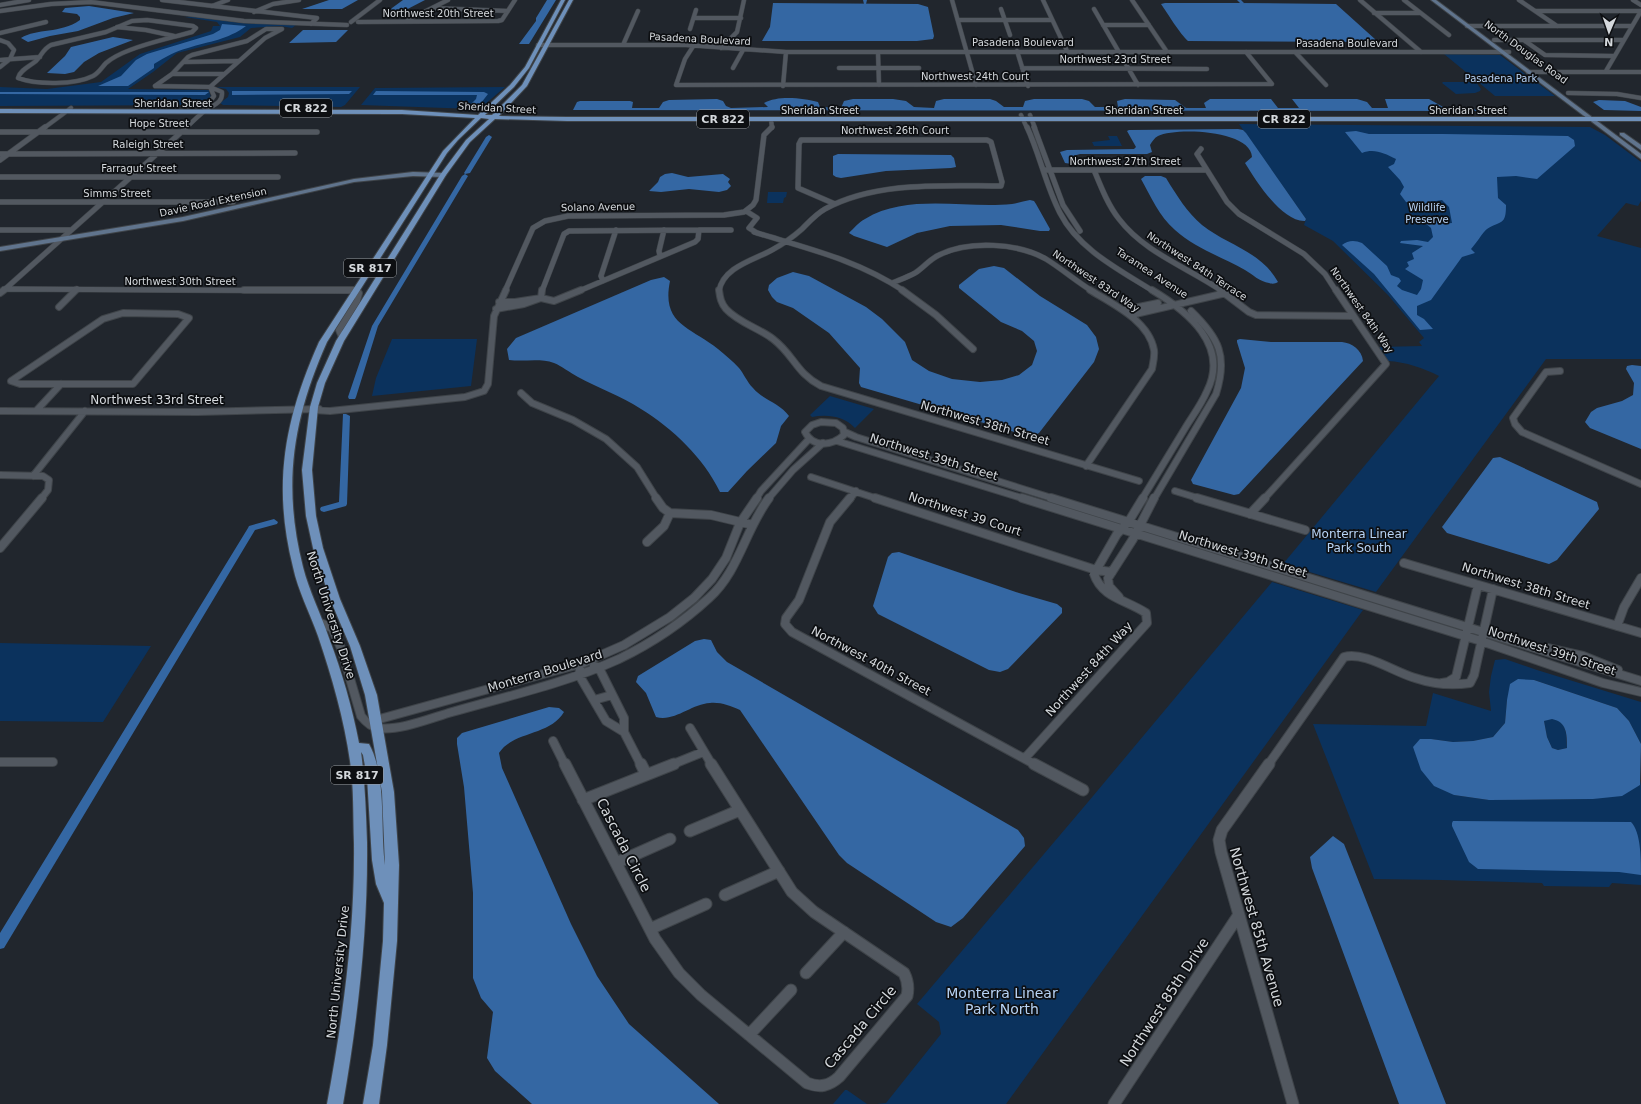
<svg xmlns="http://www.w3.org/2000/svg" width="1641" height="1104" font-family="'DejaVu Sans',sans-serif">
	<style>
		.green { fill: #0b325d }
		.water { fill: #3467a3; fill-rule: evenodd }
		.lines { fill: none; stroke-linecap: round; stroke-linejoin: round }
		.canal { fill: #3467a3; fill-rule: evenodd }
		.street-far4-casing { stroke: #3f4449; stroke-width: 5 }
		.street-far3-casing { stroke: #3f4449; stroke-width: 6 }
		.street-far2-casing { stroke: #3f4449; stroke-width: 8 }
		.street-far1-casing { stroke: #3f4449; stroke-width: 10 }
		.street-casing { stroke: #3f4449; stroke-width: 13 }
		.secondary-casing { stroke: #3f4449; stroke-width: 2 }
		.primary-casing { stroke: #3f4449; stroke-width: 2 }
		.street-far4 { stroke: #525860; stroke-width: 4 }
		.street-far3 { stroke: #525860; stroke-width: 5 }
		.street-far2 { stroke: #525860; stroke-width: 6 }
		.street-far1 { stroke: #525860; stroke-width: 8 }
		.street { stroke: #525860; stroke-width: 11 }
		.secondary { fill: #60748d; fill-rule: evenodd }
		.primary { fill: #6e90ba; fill-rule: evenodd }
		.labels { text-anchor: middle; dominant-baseline: central; stroke-width: 3.5; stroke-linejoin: round; paint-order: stroke }
		.far-street-label { font-size: 10px; fill: #d5d9dd; stroke: #0d0f12 }
		.far-park-label { font-size: 10px; fill: #b7d3f5; stroke: #0d0f12 }
		.shield { fill: #0d0f12; stroke: #999ca0; stroke-width: 1 }
		.shield-label { font-size: 11px; font-weight: bold; fill: #d5d9dd }
		.street-label { font-size: 12px; fill: #d5d9dd; stroke: #0d0f12 }
		.park-label { font-size: 12px; fill: #b7d3f5; stroke: #0d0f12 }
		.near-street-label { font-size: 14px; fill: #d5d9dd; stroke: #0d0f12 }
		.near-park-label { font-size: 14px; fill: #b7d3f5; stroke: #0d0f12 }
	</style>
	<rect width="100%" height="100%" fill="#21262d"/>
	<path class="green" d="M193,16L250,23L296,25L292,28L280,26L251,28L240,37L177,53L153,72L128,89L209,90L211,98L203,105L0,106V87L47,89L101,82L140,54L211,31L213,26H220L217,22L185,17Z
		M1444,54L1500,55L1555,96H1495Z
		M1443,82H1476L1481,89L1480,91L1475,93L1456,94L1442,83Z
		M216,87H360L345,105L341,107L223,105L220,103L228,97L229,93L226,89Z
		M505,87L483,106L474,109L361,105L375,88Z
		M1239,124L1590,127L1605,135L1641,162V201L1638,206L1626,203L1597,236L1641,248V359H1546L1376,592L1283,564L1439,376C1423,368 1406,362 1388,361L1379,347L1422,346L1419,342L1424,338L1388,295L1333,241L1304,225L1306,219Z
		M1108,136H1117L1122,146H1094L1092,142L1110,140Z
		M768,192H787L786,197L784,198L783,203H767Z
		M392,339H477L471,386L372,396L376,378Z
		M830,396L874,409L855,428C844,416 827,414 812,417L810,415Z
		M1272,582L1363,610L1006,1104H877L886,1103L941,1034L939,1022L917,1004L1088,802Z
		M0,643L151,646L103,722L0,721Z
		M1505,659L1537,670L1641,702V744L1629,721L1617,708L1534,680L1507,700L1505,723L1493,737L1473,741L1453,742L1431,739L1454,795L1489,800L1593,799L1640,785L1641,780V885L1612,883L1609,887L1544,886L1542,883L1442,880L1374,879L1313,724L1426,726L1433,693L1491,711L1489,692L1491,676L1495,660Z
		M1552,718C1568,722 1566,734 1567,748L1558,750L1552,748L1547,737L1544,721Z
		M845,1090H847L867,1104H833Z"/>
	<path class="water" d="M329,0H358L342,9H302Z
		M403,0H425L396,15L384,18L392,8Z
		M547,0H556L529,44H519L536,21V18Z
		M773,3L918,4L928,7L934,36L933,39L917,41H762L770,27Z
		M1165,3H1238L1336,4L1376,40L1367,42L1188,41C1180,34 1168,14 1161,4Z
		M89,6L134,13L113,18L78,31L50,36L28,42L21,38C37,28 60,34 80,20V17L77,14L62,12L65,8Z
		M222,24L246,26C227,40 210,41 188,48C176,51 165,57 154,64V68L128,86H98L121,76L136,60L147,54L213,34L220,30Z
		M303,30H348L336,42L289,43Z
		M113,37L133,40L99,53L84,62L74,72L65,74L47,73L65,56L71,47Z
		M232,91H352L349,94L232,95Z
		M376,91L484,92L488,94L481,103L470,105L476,99L477,95H373Z
		M0,92H209L205,95L0,94Z
		M717,99L723,101L726,106L731,108L768,107L764,103C778,95 803,98 818,102L820,107L841,108L844,101L853,99H893L906,101L914,107L934,108L936,101L944,99H990L996,101L1004,107H1023L1025,101L1034,99H1082L1089,101L1095,107H1118L1117,101L1125,99L1175,100L1186,108H1206L1204,103L1210,99H1271L1278,108H1299L1292,99H1357L1367,102L1372,108H1388L1385,99H1429L1443,107L1473,108L1477,111L573,110L577,102L580,101H630L633,102L632,108H659L663,102L669,100Z
		M1599,100L1625,101L1641,107V111L1604,110L1593,102Z
		M1238,129L1243,130L1246,133L1306,219L1305,221C1282,222 1256,181 1245,163L1252,157C1251,130 1176,127 1158,136C1154,138 1152,142 1150,145L1152,152L1147,154H1080L1073,156L1074,161L1072,164L1065,163L1060,152L1067,150L1134,149L1136,147L1127,131L1129,130Z
		M1356,131L1369,134H1443L1568,136L1574,140L1575,146L1537,179L1516,176L1497,177L1498,198L1506,205C1506,226 1501,220 1487,229C1483,232 1475,245 1471,249L1475,253L1462,257L1431,300L1417,306V315L1424,319L1433,329L1420,330L1374,274L1342,245C1348,240 1355,240 1362,243L1387,266L1391,275L1399,278L1401,281L1397,286L1402,290L1417,295L1421,289L1423,280L1405,269L1409,266L1407,262L1414,259L1412,253L1423,246L1400,243L1401,241L1417,240L1428,242L1433,237L1431,228L1423,221L1430,215L1441,224L1452,223L1449,207L1442,200L1430,202L1431,210L1419,205L1406,202L1400,194L1404,187L1400,180L1388,167L1394,164L1396,159C1384,153 1374,148 1362,153L1345,132Z
		M838,154L951,155L954,158L956,167L951,168L886,171L841,178L836,177L833,175V156Z
		M672,173L688,177L723,174L730,179L728,182L731,186L727,190L719,192L689,189L661,192L649,191L658,182L660,177L665,174Z
		M1145,176H1161L1166,178C1177,196 1187,212 1202,225C1227,245 1261,251 1278,282C1275,284 1272,284 1269,283C1260,282 1252,274 1245,270C1222,257 1195,248 1175,230C1159,216 1151,197 1141,179Z
		M1030,200L1034,201L1036,204L1050,229L1049,231H1040L1001,225L950,226L917,233L887,247L854,236L849,233C854,228 859,222 865,219C908,193 965,209 1012,204C1018,203 1024,201 1030,200Z
		M994,266L1004,268L1040,296L1087,325L1096,337L1099,349L1094,362L1039,433L1033,436L1025,435L861,387L859,383L860,368L829,333L793,308L777,302L772,297L768,290L769,285L777,278L793,272L809,276L866,307L882,319L905,342L912,360L929,371L952,379L980,382L1002,380L1019,375L1032,365L1037,351L1034,341L1022,331L1001,322L959,288V285L979,269Z
		M664,277L670,281C661,325 691,327 718,349C725,355 733,361 739,368C744,374 747,382 753,388C763,400 780,403 789,416L781,426L776,443L747,471L728,492H720C703,457 673,429 641,409C621,396 598,388 578,377C570,373 562,366 554,363C540,358 524,362 509,360L507,349L516,338L651,280Z
		M1240,339L1271,342H1342C1352,343 1362,350 1363,361L1239,494L1234,495L1193,484L1191,480L1241,388L1245,368L1237,342V340Z
		M1632,365L1641,366V449L1590,428L1585,422L1591,412L1597,408L1622,401L1633,395L1634,383L1626,369L1627,366Z
		M1500,457L1597,502L1599,509L1557,560L1549,564L1447,533L1442,527L1493,458Z
		M899,552L1019,593L1057,604L1062,608V613L1008,669L1000,672L989,670L878,614L873,606L888,557L892,553Z
		M704,639L711,640L717,652L727,662L1018,830L1024,838L1025,846L963,918L951,927L936,922L847,863L839,855L740,710C730,706 721,702 710,703C691,704 675,722 656,717L646,693L636,682L638,676L695,641Z
		M1518,679L1534,680L1617,708L1629,721L1641,744L1640,785L1622,796L1593,799L1489,800L1454,795L1434,786L1421,770L1413,747L1420,739H1431L1453,742L1473,741L1493,737L1505,723L1507,700L1510,684ZM1552,719C1567,722 1567,734 1567,748L1558,750L1552,748L1547,737L1544,721Z
		M549,707L559,708L564,712C550,736 513,731 499,753L502,768L571,924L597,976L629,1024L719,1104H532L495,1071L487,1058L493,1012L481,998L473,978V893L464,787L457,744V738L462,733Z
		M1453,821L1631,822C1641,832 1641,859 1641,875L1619,872L1478,869L1469,862L1452,826V823Z
		M1333,836L1344,844L1446,1104H1399L1312,868L1310,857Z"/>
	<g class="lines">
		<path class="canal" d="M863,0H867L866,4H864Z
			M1237,0H1241L1244,3L1241,4Z
			M489,135L492,137L470,173L465,174L464,173L486,137Z
			M465,174L468,176L378,326L356,397L355,399H349L348,397L372,326L462,176Z
			M343,414H346L350,416L347,504L346,506L324,512L321,511L320,509L321,507L339,502Z
			M274,519L278,522L277,524L255,530L4,948L0,949V933L248,528L249,526Z"/>
		<g class="street-far4-casing">
			<path id="street-far4" d="M162,0L317,18L311,24
				M952,0L976,85
				M1043,0L1067,51
				M1132,0L1167,52
				M1360,0L1421,52
				M1404,0L1449,35
				M1519,0L1557,26
				M1633,0L1641,5
				M0,5L29,0
				M212,6L228,0
				M432,8L508,11
				M1001,9L1010,35
				M1094,9L1138,85
				M0,11L51,4L91,2L244,21L347,25
				M1536,11H1640
				M254,12L273,4L299,0
				M1374,13H1419
				M694,18H741
				M147,20L193,26L196,28L192,32C171,38 150,42 130,50C122,53 113,57 106,63C102,67 99,73 93,76C75,85 37,85 18,78C20,70 30,66 36,61C42,55 43,49 51,45L106,32L132,21Z
				M408,20L448,0
				M958,20H1051
				M351,22L380,0
				M358,22L498,21L502,20L515,0
				M1103,25H1149
				M1467,26H1632
				M117,27L146,30L174,36
				M690,29L696,10
				M0,33L46,22
				M0,40L8,43L14,50L10,59L0,67
				M1494,40H1623
				M1525,41L1545,55L1614,56
				M538,45H686L786,52H1509
				M623,45L638,11
				M694,45L685,59L676,85L1272,84L1246,52
				M721,48L737,32L744,0
				M1017,51L1028,86
				M878,52L879,85
				M1295,52L1326,85
				M0,60L40,57
				M184,62L238,61
				M733,68L743,50
				M839,68H919
				M1022,68L1207,69
				M1528,72H1641
				M1608,72L1606,71L1641,11
				M172,74H224
				M155,86L172,74L188,57L192,55L247,41L266,29H282L265,38L210,87
				M155,86L210,87L222,92C223,103 213,105 206,110C199,115 192,122 186,128
				M783,86L786,52
				M1568,93L1617,94L1641,98
				M205,108L214,96L210,87
				M1021,115L1027,128
				M1030,115L1035,128
				M771,119L772,128
				M44,128L71,108"/>
		</g>
		<g class="street-far3-casing">
			<path id="street-far3" d="M1027,127C1040,155 1046,186 1060,213C1079,250 1120,270 1153,291
				M1034,127L1063,205L1080,231
				M0,132H317
				M1201,149L1197,154L1227,202L1239,214L1304,254L1325,274L1336,291
				M0,154L295,153
				M0,160L45,127
				M1045,170H1206
				M1094,170C1101,187 1108,205 1119,219C1145,253 1187,267 1222,291
				M0,177H278
				M0,202H233
				M746,211L757,218L749,228L757,233
				M0,230H71
				M699,230H731
				M754,232C806,248 858,260 904,291
				M660,256L659,251L664,230
				M603,281L601,276L616,230
				M892,283C899,280 908,277 915,273C923,268 930,259 939,255C969,240 1018,243 1046,259C1062,269 1076,281 1092,291
				M4,289L357,291
				M3,291L187,127
				M75,291L77,289
				M505,291L533,228L545,221L568,216L724,215L744,212L753,205L756,200L764,135L772,127
				M542,291L564,234L569,231L699,230
				M579,291L695,242L698,239L699,230
				M719,291C723,267 754,260 772,250C783,244 793,237 802,229C809,222 816,214 825,209C876,181 944,186 1001,186L1002,182L991,142L987,140H801L799,144L798,188L835,204"/>
		</g>
		<g class="street-far2-casing">
			<path id="street-far2" d="M244,290H356L359,293L357,301L339,330L342,337
				M542,290L541,298L554,301L581,290
				M719,290C720,298 721,303 726,309C739,323 759,328 773,339C794,355 796,373 821,386L1139,481
				M902,290L936,315L973,349
				M1220,290L1249,312L1256,315L1353,316
				M0,293L4,290
				M59,307L76,290
				M496,309L524,304L541,298L515,302H499
				M1124,310L1158,303
				M123,313L178,314L189,318L133,384H20L11,381L103,319Z
				M1131,315L1226,293
				M1560,371L1546,372L1513,418L1515,424L1522,432L1641,484
				M521,393L532,403L573,420L606,439L637,467L657,499
				M314,410L330,411L465,397L484,391L488,384L494,316L506,290
				M0,411L198,412L319,409
				M36,411L61,384
				M821,422L836,423L843,428L844,435C832,446 813,448 805,432L812,425Z
				M845,432L856,437L1055,499
				M837,441L1025,499
				M1086,466L1152,369C1153,363 1155,356 1154,350C1149,321 1113,304 1090,290
				M0,475L43,476L49,480L48,490L41,499
				M33,476L85,411
				M811,477L878,499
				M1175,491L1201,499
				M756,499L761,491L809,439
				M768,499L793,470L823,443
				M850,499L856,491
				M1142,499C1157,474 1172,450 1187,425C1194,414 1202,403 1207,391C1230,345 1187,311 1152,290
				M1154,499L1216,394C1228,356 1219,338 1191,311
				M1264,499L1386,364L1336,290"/>
		</g>
		<g class="street-far1-casing">
			<path id="street-far1" d="M656,498L663,508L670,513
				M850,498L830,522L799,600L786,618L785,624L792,632L1036,765
				M875,498L1096,570L1112,572
				M1022,498L1481,641L1603,683L1641,692
				M1051,498L1641,681
				M1197,498L1305,530
				M670,513L711,515L753,525
				M1250,514L1265,498
				M647,542L664,526L670,513
				M0,548L42,498
				M1404,563L1641,633
				M1119,597L1109,586L1108,578L1133,539L1154,498
				M318,622L332,628L341,648L361,716C365,721 371,727 378,728C400,731 431,718 452,712C508,696 566,683 619,659C652,643 682,623 709,598C739,571 745,530 769,498
				M1617,626L1624,607L1641,578
				M1547,648L1583,656L1618,670
				M594,666L599,668L624,718V732L641,765
				M580,670L579,675L606,721L624,732
				M1442,683L1448,682L1456,677L1478,585
				M594,700L612,695
				M376,720L583,663L624,645L670,617L694,598L712,579L726,558L740,523L757,498
				M690,728L712,765
				M553,741L565,765
				M1025,758L1147,623L1146,613C1127,600 1102,598 1094,574L1117,534L1129,521L1143,498
				M0,762H53
				M671,765L703,752
				M1268,765L1344,657C1364,651 1394,672 1415,678C1433,684 1451,686 1470,683L1474,675L1493,589"/>
		</g>
		<g class="street-casing">
			<path id="street" d="M565,764L655,939L679,973L701,995L807,1083C820,1088 829,1086 839,1077L907,996C909,987 908,981 904,973L814,912L792,892L711,764
				M641,764L646,774
				M1034,764L1083,790
				M1269,764L1222,830L1219,840L1221,852L1293,1104
				M583,800L674,764
				M690,831L740,810
				M616,863L670,839
				M725,895L779,871
				M650,929L706,904
				M806,973L844,932
				M749,1035L791,990
				M1114,1104L1238,916"/>
		</g>
		<g class="secondary-casing">
			<path id="secondary" d="M1431,0H1436L1641,154V159Z
				M1620,133H1624L1641,145V150L1620,135Z
				M413,172L443,173L446,175L443,177L413,176L354,182L183,221L0,251V247L183,217L354,179Z"/>
		</g>
		<g class="primary-casing">
			<path id="primary" d="M561,0H565L529,68L514,87L485,115H492L522,85L569,0H573L527,86L499,116L567,117H1641V121H567L495,119L470,142L446,175L344,341L325,383L318,407L312,470L316,516L323,548L340,599L360,646L377,695L394,792L399,865L397,941L387,1045L379,1104H363L373,1045L383,941L384,903L376,884L372,860L367,777L363,755L361,752C365,782 366,812 367,842C368,931 358,1017 343,1104H327C343,1018 355,931 354,843C353,816 354,788 350,761C344,719 332,677 318,636C310,613 298,591 293,567C272,484 285,418 319,342L443,151L475,118L402,114L0,113V109L402,110L478,115L510,85L525,67ZM481,118L489,119L466,140L440,175L336,341L317,383L310,407L302,470L306,516L313,548L330,599L350,646L365,695L382,792L385,865C380,828 387,776 369,744L359,743C352,707 342,672 329,638C321,614 309,591 303,567C282,485 293,418 327,342L447,153L458,140Z"/>
		</g>
		<use href="#street-far4" class="street-far4"/>
		<use href="#street-far3" class="street-far3"/>
		<use href="#street-far2" class="street-far2"/>
		<use href="#street-far1" class="street-far1"/>
		<use href="#street" class="street"/>
		<use href="#secondary" class="secondary"/>
		<use href="#primary" class="primary"/>
	</g>
	<g class="labels">
		<g class="far-street-label">
			<text x="438" y="13">Northwest 20th Street</text>
			<text transform="translate(700 39) rotate(3)">Pasadena Boulevard</text>
			<text x="1023" y="42">Pasadena Boulevard</text>
			<text x="1347" y="43">Pasadena Boulevard</text>
			<text transform="translate(1526 52) rotate(36)">North Douglas Road</text>
			<text x="1115" y="59">Northwest 23rd Street</text>
			<text x="975" y="76">Northwest 24th Court</text>
			<text x="173" y="103">Sheridan Street</text>
			<text transform="translate(497 108) rotate(3)">Sheridan Street</text>
			<text x="820" y="110">Sheridan Street</text>
			<text x="1144" y="110">Sheridan Street</text>
			<text x="1468" y="110">Sheridan Street</text>
			<text x="159" y="123">Hope Street</text>
			<text x="895" y="130">Northwest 26th Court</text>
			<text x="148" y="144">Raleigh Street</text>
			<text x="1125" y="161">Northwest 27th Street</text>
			<text x="139" y="168">Farragut Street</text>
			<text x="117" y="193">Simms Street</text>
			<text transform="translate(213 202) rotate(-12)">Davie Road Extension</text>
			<text transform="translate(598 207) rotate(-1)">Solano Avenue</text>
			<text transform="translate(1197 266) rotate(33)">Northwest 84th Terrace</text>
			<text transform="translate(1152 273) rotate(33)">Taramea Avenue</text>
			<text x="180" y="281">Northwest 30th Street</text>
			<text transform="translate(1096 281) rotate(34)">Northwest 83rd Way</text>
			<text transform="translate(1362 310) rotate(55)">Northwest 84th Way</text>
		</g>
		<g class="far-park-label">
			<text x="1501" y="78">Pasadena Park</text>
			<text x="1427" y="207">Wildlife<tspan x="1427" dy="12">Preserve</tspan></text>
		</g>
		<g class="shield">
			<rect x="280" y="99" width="52" height="18" rx="3"/>
			<rect x="697" y="110" width="52" height="18" rx="3"/>
			<rect x="1258" y="110" width="52" height="18" rx="3"/>
			<rect x="344" y="259" width="52" height="18" rx="3"/>
			<rect x="331" y="766" width="52" height="18" rx="3"/>
		</g>
		<g class="shield-label">
			<text x="306" y="108">CR 822</text>
			<text x="723" y="119">CR 822</text>
			<text x="1284" y="119">CR 822</text>
			<text x="370" y="268">SR 817</text>
			<text x="357" y="775">SR 817</text>
		</g>
		<g class="street-label">
			<text x="157" y="400">Northwest 33rd Street</text>
			<text transform="translate(985 423) rotate(16)">Northwest 38th Street</text>
			<text transform="translate(934 457) rotate(17)">Northwest 39th Street</text>
			<text transform="translate(965 514) rotate(18)">Northwest 39 Court</text>
			<text transform="translate(1243 554) rotate(17)">Northwest 39th Street</text>
			<text transform="translate(1526 586) rotate(17)">Northwest 38th Street</text>
			<text transform="translate(331 615) rotate(72)">North University Drive</text>
			<text transform="translate(1552 651) rotate(18)">Northwest 39th Street</text>
			<text transform="translate(871 661) rotate(28)">Northwest 40th Street</text>
			<text transform="translate(1089 669) rotate(-48)">Northwest 84th Way</text>
			<text transform="translate(545 671) rotate(-17)">Monterra Boulevard</text>
			<text transform="translate(338 972) rotate(-84)">North University Drive</text>
		</g>
		<g class="park-label">
			<text x="1359" y="534">Monterra Linear<tspan x="1359" dy="14">Park South</tspan></text>
		</g>
		<g class="near-street-label">
			<text transform="translate(624 845) rotate(63)">Cascada Circle</text>
			<text transform="translate(1257 927) rotate(74)">Northwest 85th Avenue</text>
			<text transform="translate(1164 1002) rotate(-57)">Northwest 85th Drive</text>
			<text transform="translate(860 1027) rotate(-50)">Cascada Circle</text>
		</g>
		<g class="near-park-label">
			<text x="1002" y="993">Monterra Linear<tspan x="1002" dy="16">Park North</tspan></text>
		</g>
	</g>
	<g transform="translate(1609 32) rotate(182)" stroke="#0d0f12" stroke-width="3" paint-order="stroke">
	<path d="M0-3L7 15L0 10L-7 15Z" fill="#d5d9dd"/>
	<text y="-6" font-size="11" font-weight="bold" text-anchor="middle" fill="#d5d9dd">N</text>
	</g>
</svg>
